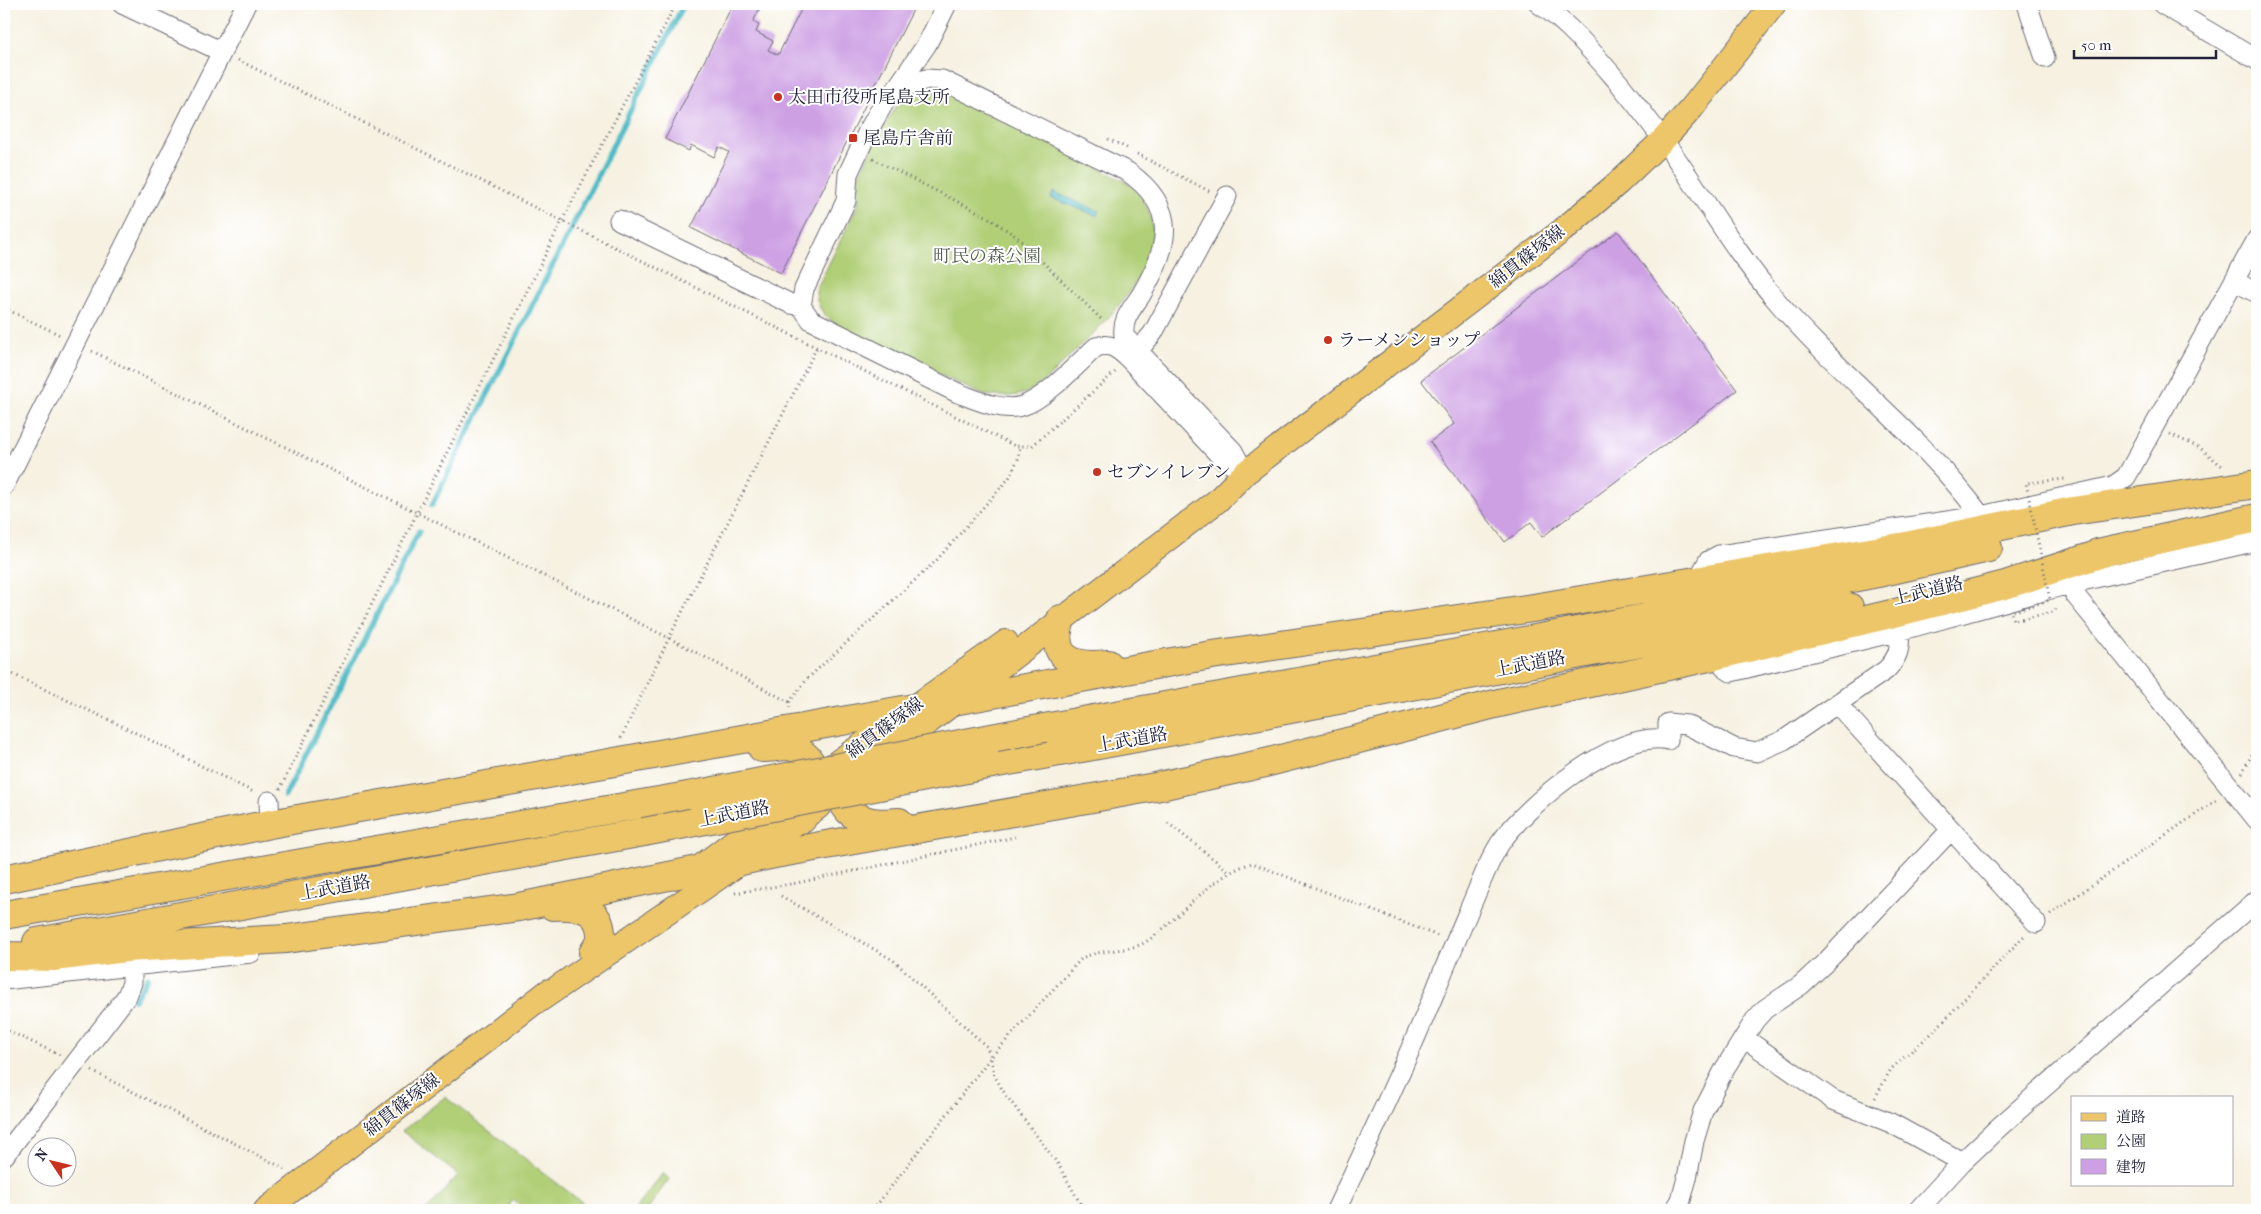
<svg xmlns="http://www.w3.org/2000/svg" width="2261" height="1214" font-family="'IM FELL French Canon','Noto Serif JP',serif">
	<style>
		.green { fill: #b0cf76; stroke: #697858 }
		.water { fill: #4dbbc7; stroke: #386e81 }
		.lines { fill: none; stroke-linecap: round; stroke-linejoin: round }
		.stream { stroke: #4dbbc7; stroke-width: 5.5 }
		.building { fill: #cda0e4 }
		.minor-casing { stroke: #6c6a75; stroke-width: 21 }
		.major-casing { stroke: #6c6a75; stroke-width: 26 }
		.highway-casing { stroke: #6c6a75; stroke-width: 30 }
		.path { stroke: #6c6a75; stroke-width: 3; stroke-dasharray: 1 4; stroke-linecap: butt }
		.minor { stroke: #fff; stroke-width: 19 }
		.major { stroke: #ecc669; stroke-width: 24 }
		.highway { stroke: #ecc669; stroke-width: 28 }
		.highway-bridge-casing { stroke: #6c6a75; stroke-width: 30; stroke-linecap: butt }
		.path-bridge { stroke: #6c6a75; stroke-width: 3; stroke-dasharray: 1 4; stroke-linecap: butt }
		.highway-bridge { stroke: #ecc669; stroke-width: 28 }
		.poi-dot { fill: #c8321e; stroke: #fff; stroke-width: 2 }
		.labels { text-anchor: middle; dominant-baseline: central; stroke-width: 4; stroke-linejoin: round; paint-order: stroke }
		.poi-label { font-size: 18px; fill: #22223b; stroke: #fff; text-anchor: start }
		.park-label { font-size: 18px; fill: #545f50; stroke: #fff }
		.street-label { font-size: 18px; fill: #22223b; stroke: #fff }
	</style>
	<rect width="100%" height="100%" fill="#fff"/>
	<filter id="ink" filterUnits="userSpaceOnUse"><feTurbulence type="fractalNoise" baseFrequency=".02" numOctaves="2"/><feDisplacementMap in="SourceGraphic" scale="10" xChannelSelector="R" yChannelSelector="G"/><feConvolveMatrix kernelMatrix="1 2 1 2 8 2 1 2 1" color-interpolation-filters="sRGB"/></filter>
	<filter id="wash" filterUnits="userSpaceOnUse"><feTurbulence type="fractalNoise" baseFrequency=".0096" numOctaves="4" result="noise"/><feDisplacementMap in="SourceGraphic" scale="20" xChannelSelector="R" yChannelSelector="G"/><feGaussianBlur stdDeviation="1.12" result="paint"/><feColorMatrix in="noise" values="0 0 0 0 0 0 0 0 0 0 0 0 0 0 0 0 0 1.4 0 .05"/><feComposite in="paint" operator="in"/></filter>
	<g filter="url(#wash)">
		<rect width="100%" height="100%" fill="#f6f1e1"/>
		<path class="green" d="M930,91L947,93L1128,183C1191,239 1118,310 1075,351C1060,365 1044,385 1025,393C1011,398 997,396 983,395L847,331C829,319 817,314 816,290L858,205L859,175L878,136L896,107L909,97Z
			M445,1097L592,1210H527L513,1200L506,1210H427L458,1175L402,1131Z
			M663,1173L669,1179L647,1210H634Z"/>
		<path class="water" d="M1053,192L1099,211L1097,216L1051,198Z"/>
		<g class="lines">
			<path class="stream" d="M432,505L684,4
				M285,796L419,531
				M134,1000L148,977"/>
		</g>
		<g id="blocks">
			<path class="building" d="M733,4H752L760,8L753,22L759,25L756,32L773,41L768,50L778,55L804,4H916L781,273L691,228L729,152L719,147L714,157L691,145L689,151L665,139Z
				M1618,231L1737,390L1542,537L1531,522L1505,542L1430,442L1454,424L1421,380Z"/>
		</g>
	</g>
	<g filter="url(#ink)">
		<use href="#blocks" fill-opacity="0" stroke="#6c6a75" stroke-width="1"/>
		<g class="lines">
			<g class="minor-casing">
				<path id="minor" d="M122,4L222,52
					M1539,4C1570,24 1595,55 1619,83C1634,102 1649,120 1663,140C1702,193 1733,250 1776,300C1840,376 1923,436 1981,516
					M2027,4L2045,58
					M2162,4L2257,60
					M926,79L942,80L1128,172C1179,208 1170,246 1141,295C1132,309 1122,318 1124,336L1233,451L1245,473L1223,459L1129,359C1118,349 1111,342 1096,347C1077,364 1047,398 1022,406C1002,412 977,400 958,393L811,320L801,306L804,289L846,201L848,174L868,131L885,101L899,89Z
					M896,89L927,44L947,4
					M619,220L791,304L801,306
					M2234,281L2257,293
					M1138,351L1153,333L1227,196
					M4,486L246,4
					M1698,579L1708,561L1719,555L1981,516L2113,486L2126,477L2130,470L2257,239
					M2069,584L2075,595L2257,820
					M1718,655L1725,668L1731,672L1899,631L2069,584L2257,541
					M1838,705L2036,923
					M269,801L270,824
					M4,980L251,953
					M1744,1038L1833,1100L1891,1123L1962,1162
					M4,1156L127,996L132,983V967
					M1336,1210C1370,1139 1404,1067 1434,994C1447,961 1461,929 1475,896C1483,878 1490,858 1501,842C1529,802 1618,729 1668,740V723L1687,725L1734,748L1757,752L1784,740L1886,670C1898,658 1901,648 1899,631
					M1675,1210L1681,1200L1687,1178L1694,1141L1703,1111L1725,1068L1755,1020L1765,1009L1801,985L1826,962L1950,831
					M1918,1210L1962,1162L1998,1128L2257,900"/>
			</g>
			<g class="major-casing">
				<path id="major" d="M880,759L1217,501L1245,473L1563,230L1618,183L1663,140L1691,109L1774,4
					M828,769L1006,642
					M695,871L782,805
					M538,1001L744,860L818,807
					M266,1210L549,991"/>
			</g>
			<g class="highway-casing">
				<path id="highway" d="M2098,553L2257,518
					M1061,619C1048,659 1073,668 1108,664
					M1044,728L1535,639L1878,573L1988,548
					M762,748C771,748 781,746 790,746C795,747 799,750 803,754C824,770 808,799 802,819
					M992,764C1278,714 1562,654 1849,607
					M844,771L839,791C846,821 872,825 899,822
					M4,879L270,824L1064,681L1212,655L1533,608L1906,546L2073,511L2257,484
					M553,906C580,905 603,908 601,941L593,953
					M4,915L693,795
					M37,942L644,832
					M4,956L54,957L126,948L286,939L519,907L775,854L1155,787L1265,763L1499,703L1718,655L1895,613L2005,585L2115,549"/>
			</g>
			<path class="path" d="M238,60L1015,446H1032L1115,372
				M1108,139L1127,148
				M1137,154L1209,191
				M873,159L986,216L1017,237L1101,319
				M4,308L60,335
				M92,351L669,638L789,702L790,708
				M2170,434L2200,448L2222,466
				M2022,619L2053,612L2058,607
				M4,670L130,730L255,793
				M789,702L808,678L936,561L1009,478L1018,459L1020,446
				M621,738L669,638L817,347
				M2242,773L2257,745
				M280,789L562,221L676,4
				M1168,823L1230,872
				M735,893L797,883L1015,837
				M781,896L893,960L987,1047L991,1057L994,1075L1005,1094L1058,1164L1084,1210
				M2050,914L2218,799
				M4,1029L60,1055
				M92,1071L285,1169
				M1875,1098L1891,1069L1932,1033L2024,936
				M873,1210L991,1057L1082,958C1101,949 1123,952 1142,944C1152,939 1161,931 1169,923C1194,901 1219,873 1252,863L1438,936"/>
			<use href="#minor" class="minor"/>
			<use href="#major" class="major"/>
			<use href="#highway" class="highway"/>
			<g class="highway-bridge-casing">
				<path id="highway-bridge" d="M693,795L1044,728
					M644,832L992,764"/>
			</g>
			<path class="path-bridge" d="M2022,619L2013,620L2011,612L2050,600L2026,483L2065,479"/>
			<use href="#highway-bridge" class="highway-bridge"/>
		</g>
	</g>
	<g class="poi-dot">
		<circle cx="778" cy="97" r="5"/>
		<rect x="848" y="133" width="10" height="10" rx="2.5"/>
		<circle cx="1328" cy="340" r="5"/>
		<circle cx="1097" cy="472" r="5"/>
	</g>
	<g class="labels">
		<g class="poi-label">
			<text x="788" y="97">太田市役所尾島支所</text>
			<text x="863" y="138">尾島庁舎前</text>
			<text x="1338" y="340">ラーメンショップ</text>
			<text x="1107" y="472">セブンイレブン</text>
		</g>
		<g class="park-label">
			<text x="987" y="256">町民の森公園</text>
		</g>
		<g class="street-label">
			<text transform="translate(1527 257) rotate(-38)">綿貫篠塚線</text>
			<text transform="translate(1928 591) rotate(-13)">上武道路</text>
			<text transform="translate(1530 664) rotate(-11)">上武道路</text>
			<text transform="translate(885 728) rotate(-36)">綿貫篠塚線</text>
			<text transform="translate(1132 740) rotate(-10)">上武道路</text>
			<text transform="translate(734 814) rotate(-11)">上武道路</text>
			<text transform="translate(335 888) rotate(-10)">上武道路</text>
			<text transform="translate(402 1105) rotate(-38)">綿貫篠塚線</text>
		</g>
	</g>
	<rect width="2261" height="1214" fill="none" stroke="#fff" stroke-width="20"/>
	<rect x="2071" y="1096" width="162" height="90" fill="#ffffff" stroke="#a7a7b1"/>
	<rect x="2081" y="1113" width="25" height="8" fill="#ecc669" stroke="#a7a7b1"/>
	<text x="2116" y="1122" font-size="15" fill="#22223b">道路</text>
	<rect x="2081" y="1134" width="25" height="15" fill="#b0cf76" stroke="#a7a7b1"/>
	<text x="2116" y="1146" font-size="15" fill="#22223b">公園</text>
	<rect x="2081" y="1159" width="25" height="15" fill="#cda0e4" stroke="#a7a7b1"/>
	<text x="2116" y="1172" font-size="15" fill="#22223b">建物</text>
	<g transform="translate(52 1162) rotate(305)"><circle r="24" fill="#ffffff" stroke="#a7a7b1"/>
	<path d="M0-4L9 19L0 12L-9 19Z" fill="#c8321e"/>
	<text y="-8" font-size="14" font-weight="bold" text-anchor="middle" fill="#22223b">N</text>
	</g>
	<path d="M2074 50v8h142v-8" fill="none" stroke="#22223b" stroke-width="2.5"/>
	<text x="2081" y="50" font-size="15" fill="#22223b" stroke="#ffffff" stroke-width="4" paint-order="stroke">50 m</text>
</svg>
